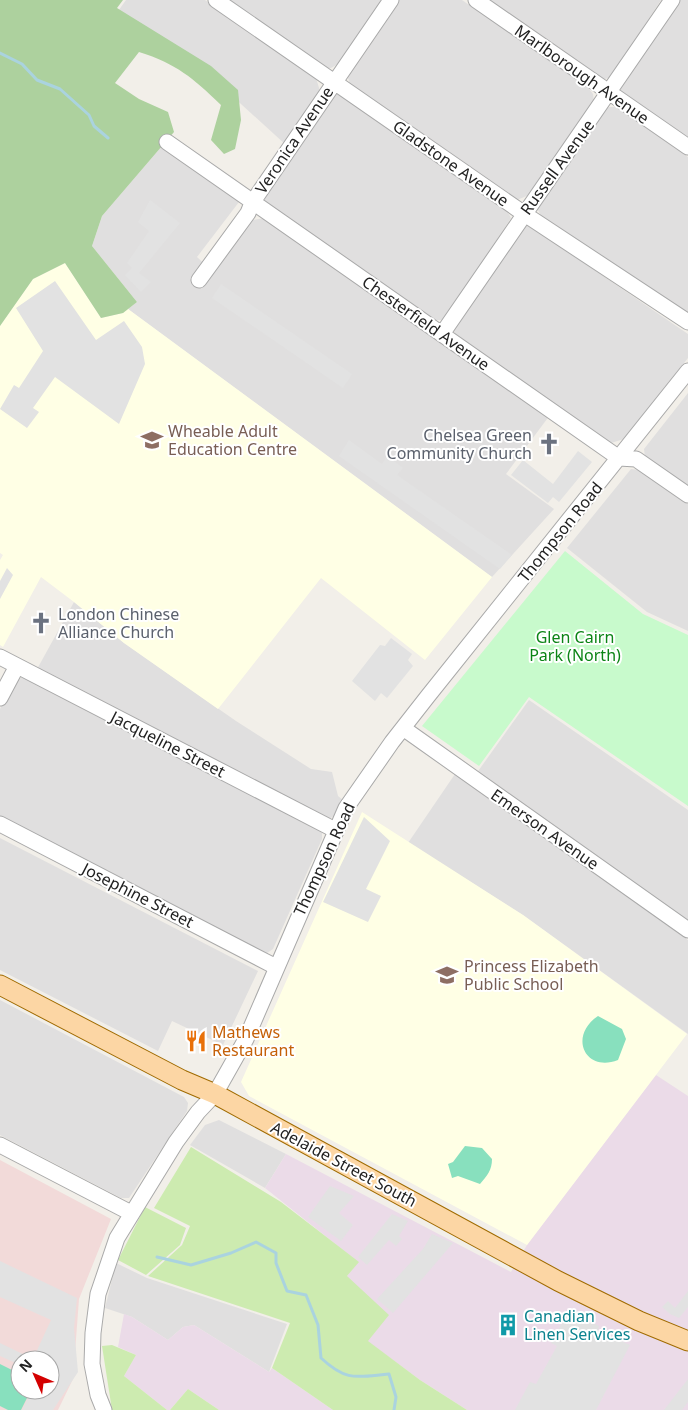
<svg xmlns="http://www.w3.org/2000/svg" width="688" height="1410" font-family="'Noto Sans',sans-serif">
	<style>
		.residential { fill: #e0dfdf }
		.commercial { fill: #f2dad9; fill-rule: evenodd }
		.industrial { fill: #ebdbe8 }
		.education { fill: #ffffe5 }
		.grass { fill: #cdebb0 }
		.forest { fill: #add19e }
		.park { fill: #c8facc }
		.pitch { fill: #88e0be }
		.parking { fill: #e2e2e2 }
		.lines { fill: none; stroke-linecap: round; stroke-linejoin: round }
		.stream { stroke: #aad3df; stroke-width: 3 }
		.minor-casing { stroke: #a9a9a9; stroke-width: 17 }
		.major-casing { stroke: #a06b00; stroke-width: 21 }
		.minor { stroke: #fff; stroke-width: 15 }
		.major { stroke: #fcd6a4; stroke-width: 19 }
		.labels { text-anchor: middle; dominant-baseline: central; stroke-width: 4; stroke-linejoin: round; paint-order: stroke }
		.street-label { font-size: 16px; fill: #222; stroke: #fff }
		.education-label { font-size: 16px; fill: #785e54; stroke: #fff; text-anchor: start }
		.worship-label { font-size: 16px; fill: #5b616d; stroke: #fff; text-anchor: end }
		.park-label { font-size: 16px; fill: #0c8416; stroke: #fff }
		.food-label { font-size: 16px; fill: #c56008; stroke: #fff; text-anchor: start }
		.culture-label { font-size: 16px; fill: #0d838f; stroke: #fff; text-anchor: start }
	</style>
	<rect width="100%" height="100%" fill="#f2efe9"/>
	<path class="residential" d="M126,0H205L316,78L320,91L286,145L207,73L116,14Z
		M227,0H384L338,64L331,68H325Z
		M398,0H462L586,85L593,94L594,102L529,195L517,200L350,84L348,78L349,70Z
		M485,0H661L611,77L605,79H599Z
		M677,0H688V140L626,98L620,89L624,80Z
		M336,93L343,94L507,211L511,218L449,316L442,320H430L265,203L264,197Z
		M609,107H617L688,157V317L541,216L538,210V200L602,111Z
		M162,146L239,202L197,257L213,272L253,220L265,218L550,415L506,474L554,509L492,577L128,309L137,302L92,246L102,216Z
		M522,226H530L688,334V358L624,439L611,443L456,336L453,329Z
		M688,393V488L645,457L644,449Z
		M631,469L639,470L688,504V631L647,612L567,548Z
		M74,602L124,643L236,721L311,769L332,772L338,796L343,800L334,816L329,819L36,671Z
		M22,677L316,828L322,833V839L273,949L267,953H260L0,817V709L12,685Z
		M529,700L688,810V924L476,774Z
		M455,774L688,940V1034L523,915L408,843Z
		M0,838L258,971L223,1045L172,1021L158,1051L0,970Z
		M0,1000L184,1097L188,1103L187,1111L129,1198H121L0,1135Z
		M219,1120L286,1154L265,1188L190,1145L205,1125Z
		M116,1263L147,1278L287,1324L269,1372L194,1325L183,1327L168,1340L132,1317L105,1308Z"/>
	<path class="commercial" d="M0,1160L111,1219L79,1299L73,1379L58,1410H0ZM20,1360H50V1390H20Z"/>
	<path class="industrial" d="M656,1075L688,1096V1410H467L420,1380L367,1341L347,1276L358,1262L265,1188L286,1154L511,1272L527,1245Z
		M124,1314L132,1317L168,1340L183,1327L194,1325L269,1372L272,1368L333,1410H219L188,1389L170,1410H167L124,1376L136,1355L118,1347Z"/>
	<path class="education" d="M65,263L101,318L123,313L128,309L492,577L425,660L321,578L218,709L124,643L74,602L41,577L3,647L0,645V560L3,555L0,553V326L33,279Z
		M362,812L523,915L687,1034L527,1245L249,1096L241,1082Z"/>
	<path class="grass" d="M191,1147L281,1202L359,1262L347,1276L389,1315L368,1341L420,1380L467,1410H333L272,1368L290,1323L148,1276L182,1245L190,1226L154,1208Z
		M145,1207L186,1228L180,1245L146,1275L118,1260Z
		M112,1345L136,1355L124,1376L167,1410H112L102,1346Z
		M188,1389L219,1410H170Z"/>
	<path class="forest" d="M0,0H123L117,8L211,66L238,90L241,120L235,149L224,154L211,140L221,105C193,78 177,64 139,52L115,83L139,99L168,112L174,132L102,216L92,246L137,302L123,313L101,318L65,263L33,279L0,326Z"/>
	<path class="park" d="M565,551L643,614L688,635V806L529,697L479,766L422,726Z"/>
	<path class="pitch" d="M598,1016L622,1029L626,1039L618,1060C585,1073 568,1036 598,1016Z
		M465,1146L482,1148L492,1159C492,1170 487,1176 480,1184L458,1176L452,1178L448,1164L453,1162Z
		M0,1364L20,1374V1390H31L21,1410H8L0,1406Z"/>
	<path class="parking" d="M150,200L180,223L139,273L151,282L141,292L125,275L132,268L127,263L149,231L138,222Z
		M55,281L96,340L124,321L142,347L145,364L119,424L55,377L33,408L39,412L27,428L0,409L14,385L19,388L43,351L16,308Z
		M221,284L352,374L343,388L212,298Z
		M349,440L382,464L387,456L403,468L397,475L512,555L500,569L339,456Z
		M578,451L592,462L559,502L553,497L548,503L511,475L523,460L553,484Z
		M7,568L13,575L0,599V581Z
		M391,638L412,654L408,660L413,666L387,698L381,693L375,701L352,681L380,645L385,646Z
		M364,817L390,841L366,889L381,896L368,922L323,902Z
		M330,1186L354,1196L339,1213L353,1225L341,1241L308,1217Z
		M392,1214L408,1221L399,1236L402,1239L396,1246L389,1240L367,1265L358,1257Z
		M432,1234L453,1243L393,1313L377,1299L423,1249Z
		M0,1261L77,1298L74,1328L78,1372L53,1410H22L32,1390H50V1360H20V1365L0,1356V1343L33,1359L51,1320L0,1297Z
		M688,1291V1307L679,1318L670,1314L662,1307L668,1301L675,1308Z
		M569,1310L599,1326L598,1330L630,1345L596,1410H515L530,1382L536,1384L557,1346L551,1343Z
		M688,1379V1402L682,1410H664Z"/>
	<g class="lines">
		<path class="stream" d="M0,53L22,64L37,80L60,89L89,115L94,126L108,138
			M157,1257L191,1265L231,1253L256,1242L276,1253V1263L287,1291L306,1295L318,1325L321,1358C347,1382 356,1377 389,1374L396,1397L394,1410"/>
		<g class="minor-casing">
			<path id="minor" d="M216,0L523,213L688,322
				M476,0L688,147
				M167,142L619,458L636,459L688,495
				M199,280L248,213L252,203L391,0
				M442,334L672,0
				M0,657L335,830
				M0,698L17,666
				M403,728L688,930
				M0,824L276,967
				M0,1145L131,1213
				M104,1410L98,1395L92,1364L93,1333L98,1294L117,1238L176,1142L198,1112L215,1094L246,1039L346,808L392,742L428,696L688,371"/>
		</g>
		<g class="major-casing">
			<path id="major" d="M0,985L182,1080L215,1094L558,1281L639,1321L688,1341"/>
		</g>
		<use href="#minor" class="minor"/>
		<use href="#major" class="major"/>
	</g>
	<defs>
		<g id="school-bare" transform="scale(1.725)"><path d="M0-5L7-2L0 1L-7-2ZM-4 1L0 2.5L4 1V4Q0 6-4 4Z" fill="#8d6e63" stroke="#fff" stroke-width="2.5" paint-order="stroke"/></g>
		<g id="church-bare" transform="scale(1.725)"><path d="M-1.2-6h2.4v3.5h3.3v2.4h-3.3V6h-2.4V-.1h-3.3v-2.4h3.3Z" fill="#6b7280" stroke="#fff" stroke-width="2.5" paint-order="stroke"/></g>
		<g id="restaurant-bare" transform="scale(1.725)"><path d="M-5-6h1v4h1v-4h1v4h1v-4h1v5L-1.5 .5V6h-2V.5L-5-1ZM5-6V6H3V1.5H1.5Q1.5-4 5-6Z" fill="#e8710a" stroke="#fff" stroke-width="2.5" paint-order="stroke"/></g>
		<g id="building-bare" transform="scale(1.725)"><path d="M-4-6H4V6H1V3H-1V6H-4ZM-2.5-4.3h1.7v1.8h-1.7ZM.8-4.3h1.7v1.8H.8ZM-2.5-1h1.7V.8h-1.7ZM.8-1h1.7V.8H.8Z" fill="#0f9aa8" stroke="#fff" stroke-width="2.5" paint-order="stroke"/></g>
	</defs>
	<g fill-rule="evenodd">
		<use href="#school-bare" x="152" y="440"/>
		<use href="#church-bare" x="549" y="444"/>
		<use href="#church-bare" x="41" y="623"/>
		<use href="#school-bare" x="447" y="975"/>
		<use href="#restaurant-bare" x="196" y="1041"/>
		<use href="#building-bare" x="508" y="1325"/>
	</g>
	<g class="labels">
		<g class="street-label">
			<text transform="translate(582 74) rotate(35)">Marlborough Avenue</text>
			<text transform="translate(294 140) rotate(-56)">Veronica Avenue</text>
			<text transform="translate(451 163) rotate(35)">Gladstone Avenue</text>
			<text transform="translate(557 167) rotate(-54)">Russell Avenue</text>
			<text transform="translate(426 323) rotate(35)">Chesterfield Avenue</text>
			<text transform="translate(560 532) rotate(-51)">Thompson Road</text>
			<text transform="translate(168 744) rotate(27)">Jacqueline Street</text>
			<text transform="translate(545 829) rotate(35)">Emerson Avenue</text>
			<text transform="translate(324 859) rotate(-65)">Thompson Road</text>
			<text transform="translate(138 895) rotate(27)">Josephine Street</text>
			<text transform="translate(344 1164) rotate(28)">Adelaide Street South</text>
		</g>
		<g class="education-label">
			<text x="168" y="431">Wheable Adult<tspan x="168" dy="18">Education Centre</tspan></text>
			<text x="464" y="966">Princess Elizabeth<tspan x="464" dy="18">Public School</tspan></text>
		</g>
		<g class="worship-label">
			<text x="532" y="435">Chelsea Green<tspan x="532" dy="18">Community Church</tspan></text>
			<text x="58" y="614" text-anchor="start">London Chinese<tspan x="58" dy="18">Alliance Church</tspan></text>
		</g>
		<g class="park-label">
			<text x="575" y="637">Glen Cairn<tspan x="575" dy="18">Park (North)</tspan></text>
		</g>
		<g class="food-label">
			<text x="212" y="1032">Mathews<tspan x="212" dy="18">Restaurant</tspan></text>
		</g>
		<g class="culture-label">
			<text x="524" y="1316">Canadian<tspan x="524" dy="18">Linen Services</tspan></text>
		</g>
	</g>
	<g transform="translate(35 1375) rotate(315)"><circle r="24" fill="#ffffff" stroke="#a7a7a7"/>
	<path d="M0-4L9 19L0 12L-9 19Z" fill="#d40000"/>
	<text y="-8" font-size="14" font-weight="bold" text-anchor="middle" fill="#222222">N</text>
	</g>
</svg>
